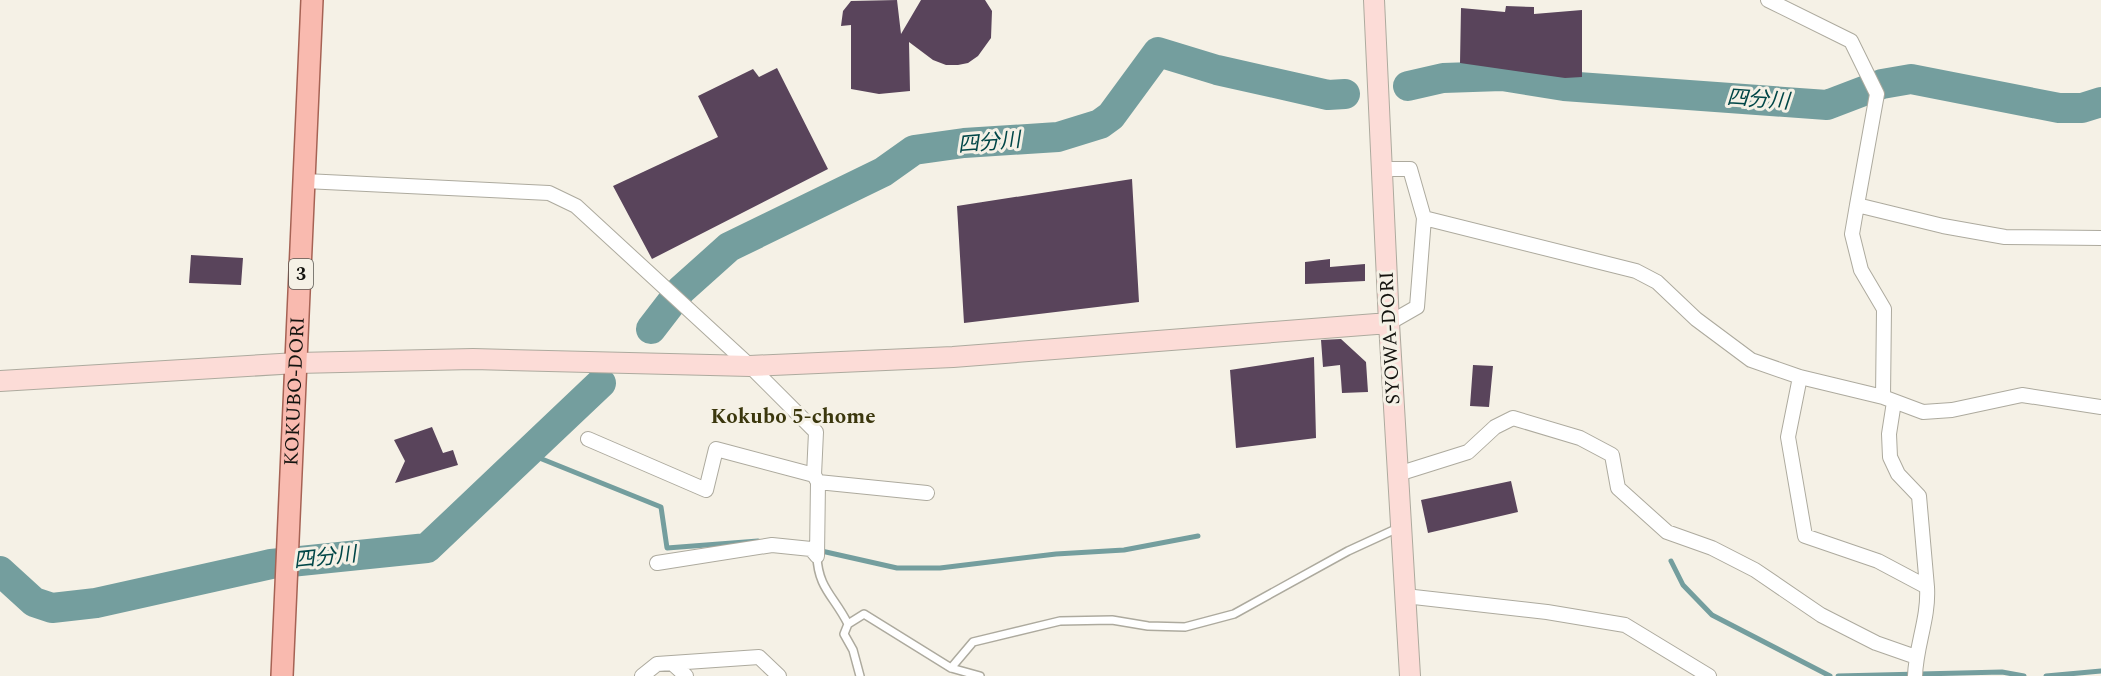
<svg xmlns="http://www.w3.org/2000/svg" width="2101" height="676" font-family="Spectral,'Noto Sans JP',serif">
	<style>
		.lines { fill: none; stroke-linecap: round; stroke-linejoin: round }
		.stream { stroke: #749e9e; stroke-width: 5 }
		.river { stroke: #749e9e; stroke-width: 30 }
		.building { fill: #59445b }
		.lane-casing { stroke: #adaa9e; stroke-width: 10 }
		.street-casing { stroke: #adaa9e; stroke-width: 16 }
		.secondary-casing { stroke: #adaa9e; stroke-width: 22 }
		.primary-casing { stroke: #a66254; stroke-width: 24 }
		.lane { stroke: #fff; stroke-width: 7 }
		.street { stroke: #fff; stroke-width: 14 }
		.secondary { stroke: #fcdcd7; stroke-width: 20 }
		.primary { stroke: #f9baaf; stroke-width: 21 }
		.labels { text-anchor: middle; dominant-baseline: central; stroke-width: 6; stroke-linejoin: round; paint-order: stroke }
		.shield { fill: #f5f1e6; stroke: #585650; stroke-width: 1.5 }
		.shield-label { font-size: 18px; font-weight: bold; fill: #14130f }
		.street-label { font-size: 20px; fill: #14130f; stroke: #f5f1e6 }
		.water-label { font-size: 21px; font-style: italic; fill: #014647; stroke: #f5f1e6 }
		.neighbourhood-label { font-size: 21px; font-weight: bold; fill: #3b370d; stroke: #f5f1e6 }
	</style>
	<rect width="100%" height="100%" fill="#f5f1e6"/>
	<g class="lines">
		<path class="stream" d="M527,453L661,507L667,548L758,541
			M817,550L897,568H940L1056,554L1124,550L1198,536
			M1671,561L1683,585L1712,615L1830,676
			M1838,676L2002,672L2024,676
			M2046,676L2101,671"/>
		<path class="river" d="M1408,86L1443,78L1502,76L1564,86L1827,105L1882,84L1911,79L2059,108H2082L2101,102
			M651,329L681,290L729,247L883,172L914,150L964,143L1058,137L1100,124L1111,116L1158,52L1217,70L1328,95L1345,94
			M0,571L34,602L52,608L96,603L271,564L427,548L601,383"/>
	</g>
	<path class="building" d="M897,0L901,34L921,0H985L992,11L991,38L978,56L968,63L958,65H946L933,60L909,42L910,91L879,94L851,89V25L841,26L843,11L851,1Z
		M1506,6L1534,7V14L1582,10V77L1565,78L1460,63L1461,8L1505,12Z
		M777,68L828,169L652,259L613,186L718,137L698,96L753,69L759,77Z
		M1132,179L1139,302L964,323L957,206Z
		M191,255L243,258L241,285L189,283Z
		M1330,259V267L1365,264V281L1305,284V262Z
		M1341,339L1366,362L1368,392L1342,393L1340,365L1323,367L1321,340Z
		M1314,357L1316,438L1236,448L1230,370Z
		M1473,365L1493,366L1489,407L1470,406Z
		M432,427L443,453L453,450L458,465L395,483L405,461L394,440Z
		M1511,481L1518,512L1428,533L1421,500Z"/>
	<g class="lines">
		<g class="lane-casing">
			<path id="lane" d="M817,556C818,588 834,596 848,624L844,634L853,650L860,676
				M848,624L864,614L951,668L980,676
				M951,668L973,642L1060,621L1112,620L1148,626L1185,627L1234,614L1348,551L1398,528"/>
		</g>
		<g class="street-casing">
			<path id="street" d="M1768,0L1851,41L1877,94L1857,205
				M1383,169H1410L1424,218L1417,307L1389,323
				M305,181L549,193L576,206L750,366L816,432L814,475L818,482L817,556
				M1424,218L1636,271L1657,282L1696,319L1751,360L1800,377L1883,397L1923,412L1952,410L2022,395L2101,407
				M1800,377L1788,437L1805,536L1878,561L1927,587C1929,618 1916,645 1915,676
				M1883,397L1884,309L1861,270L1852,234L1857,205L1943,226L2005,237L2101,238
				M1894,402L1889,434L1890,457L1898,474L1919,496L1927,587
				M588,439L706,490L716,449L814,475
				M1398,474L1468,452L1495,427L1513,418L1580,438L1612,455L1618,488L1667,532L1712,548L1755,570L1821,615L1876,643L1916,657
				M818,482L927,493
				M657,563L772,545L811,549L817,556
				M1405,596L1547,612L1625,625L1709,676
				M672,663L686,676
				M642,676L657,664L759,657L779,676"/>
		</g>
		<g class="secondary-casing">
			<path id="secondary" d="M1374,0L1389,323L1410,676
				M0,381L297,363L473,359L750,366L953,357L1389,323"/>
		</g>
		<g class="primary-casing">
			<g id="primary">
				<path id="s1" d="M282,676L312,0"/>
			</g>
		</g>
		<use href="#lane" class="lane"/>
		<use href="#street" class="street"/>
		<use href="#secondary" class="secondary"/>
		<use href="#primary" class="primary"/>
	</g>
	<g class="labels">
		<rect class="shield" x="289" y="259" width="24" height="30" rx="4.5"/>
		<g class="shield-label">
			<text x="301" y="274">3</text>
		</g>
		<g class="street-label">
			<text transform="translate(1390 338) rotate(-93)">SYOWA-DORI</text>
			<text stroke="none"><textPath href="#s1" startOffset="285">KOKUBO-DORI</textPath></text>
		</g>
		<g class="water-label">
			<text transform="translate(1758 100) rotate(4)">四分川</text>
			<text transform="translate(989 143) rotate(-5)">四分川</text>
			<text transform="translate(325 558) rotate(-6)">四分川</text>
		</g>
		<g class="neighbourhood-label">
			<text x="793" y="417">Kokubo 5-chome</text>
		</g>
	</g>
</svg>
